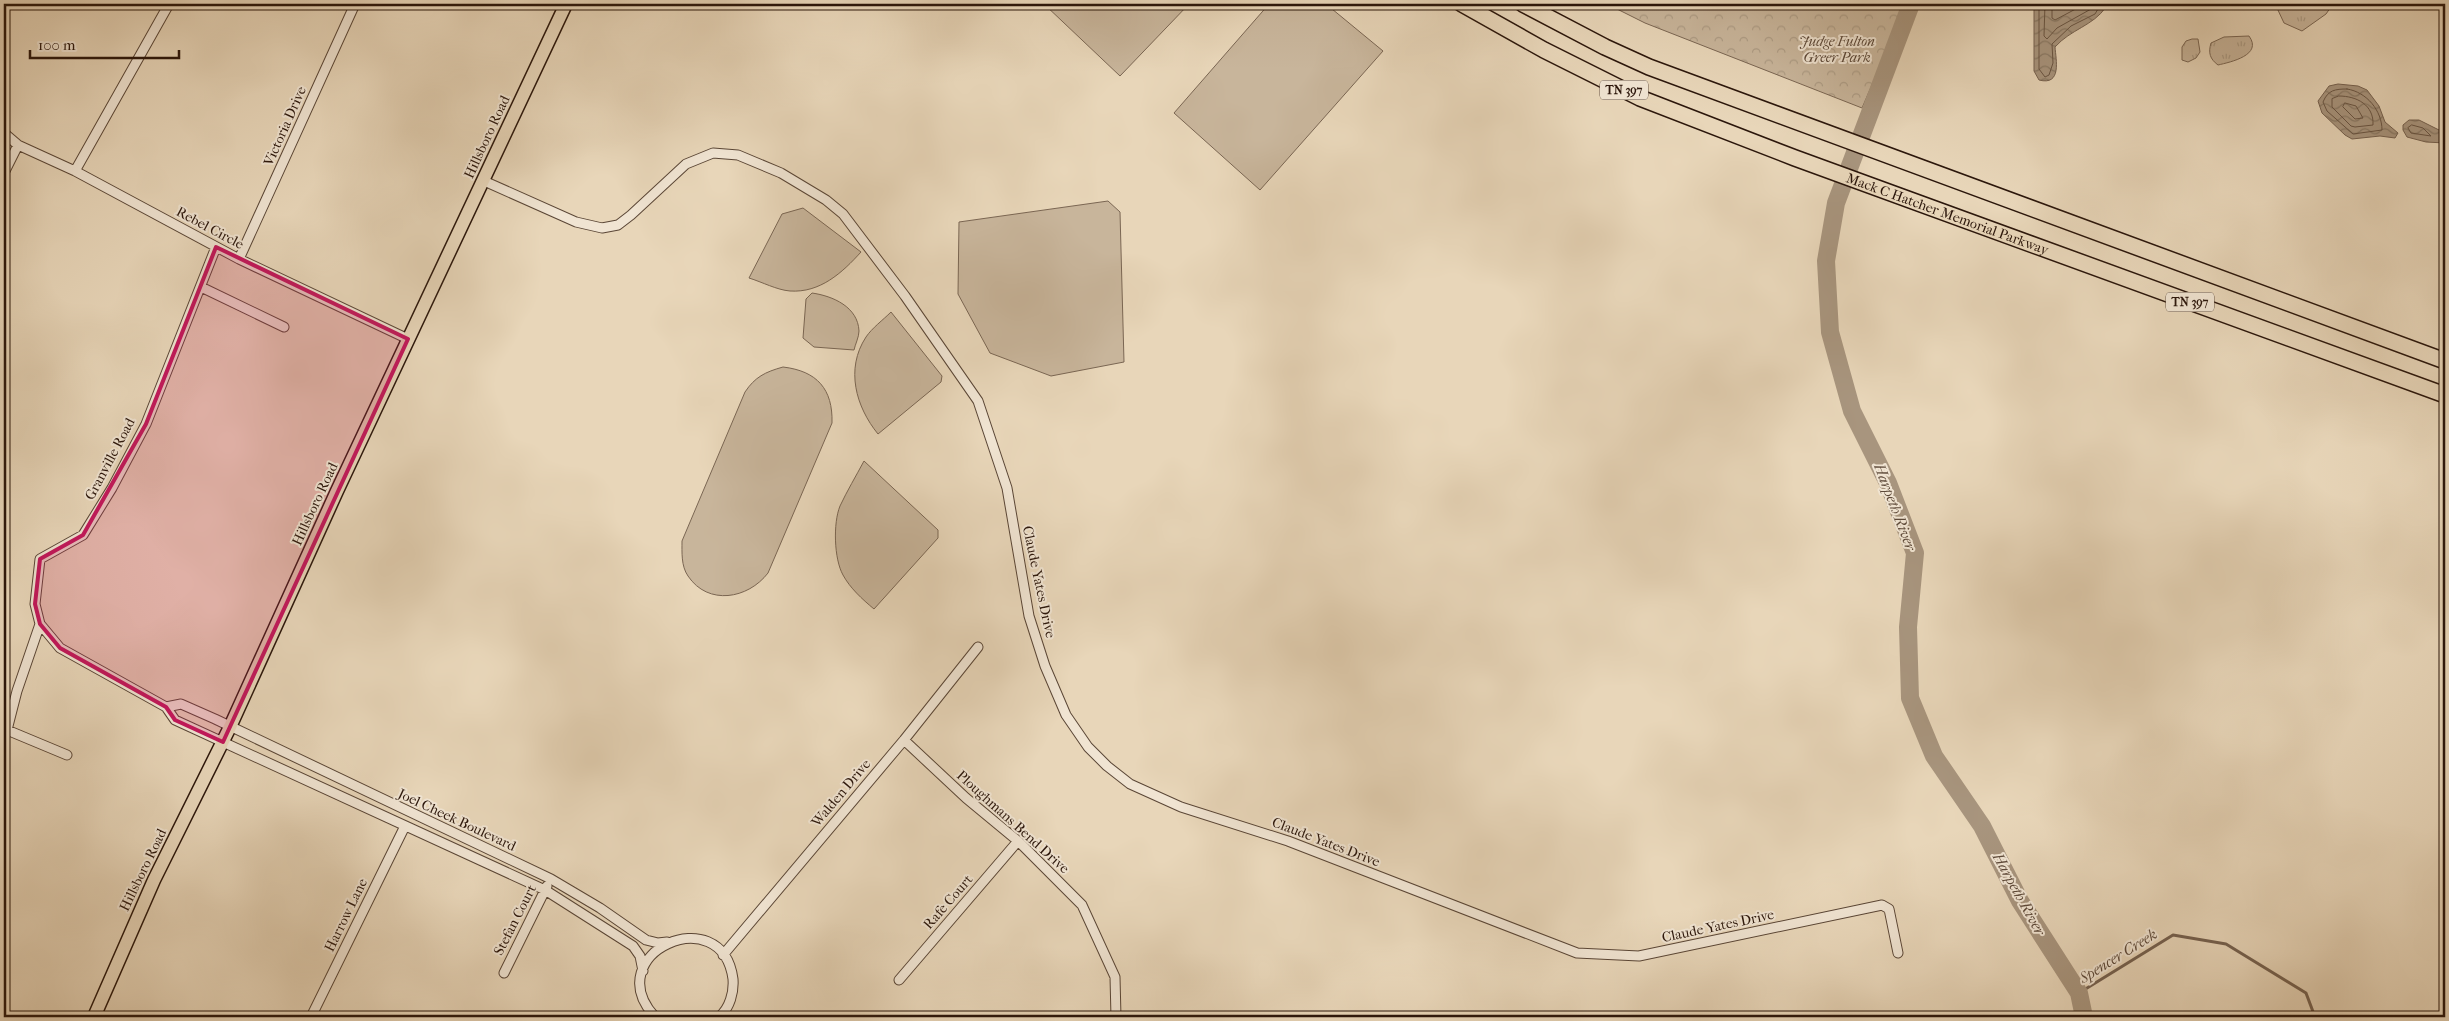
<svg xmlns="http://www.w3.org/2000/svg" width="2449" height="1021" font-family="'IM FELL French Canon',serif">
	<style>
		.grass { fill: url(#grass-tufts); stroke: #7a6653 }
		.park { fill: url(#park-crowns); stroke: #7a6653 }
		.garden { fill: #c8b59b; stroke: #7a6653 }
		.water { fill: url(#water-waves); stroke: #766250 }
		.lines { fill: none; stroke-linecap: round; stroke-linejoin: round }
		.shore { stroke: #6a5644; stroke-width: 1 }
		.stream { stroke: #766250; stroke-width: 3 }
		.river { stroke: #a8957e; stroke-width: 18 }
		.street-casing { stroke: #5a4636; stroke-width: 11 }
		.primary-casing { stroke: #2b160b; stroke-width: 15 }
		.highway-casing { stroke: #2b160b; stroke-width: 18 }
		.street { stroke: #f0e4d2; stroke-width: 9 }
		.primary { stroke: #e8d6b9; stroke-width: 12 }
		.highway { stroke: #e8d6b9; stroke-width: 15 }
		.marked { fill: #c2185b; fill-opacity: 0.2; stroke: #c2185b; stroke-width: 4; stroke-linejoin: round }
		.labels { text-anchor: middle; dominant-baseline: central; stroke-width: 4; stroke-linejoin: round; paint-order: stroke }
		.shield { fill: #f0e4d2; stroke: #665447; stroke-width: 1 }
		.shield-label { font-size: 12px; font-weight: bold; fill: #2b160b }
		.park-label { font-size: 14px; font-style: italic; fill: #5a4636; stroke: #f0e4d2 }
		.street-label { font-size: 14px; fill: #2b160b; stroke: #f0e4d2 }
		.water-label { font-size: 15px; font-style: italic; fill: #5d4939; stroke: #f0e4d2 }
	</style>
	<defs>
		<pattern id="grass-tufts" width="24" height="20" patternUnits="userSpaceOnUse" patternTransform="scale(1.25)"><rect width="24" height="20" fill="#c8b59b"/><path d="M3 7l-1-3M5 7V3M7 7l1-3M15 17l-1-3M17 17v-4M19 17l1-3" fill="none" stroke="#ac9b84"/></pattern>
		<pattern id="park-crowns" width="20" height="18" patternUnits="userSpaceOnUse" patternTransform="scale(1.25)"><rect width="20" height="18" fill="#c8b59b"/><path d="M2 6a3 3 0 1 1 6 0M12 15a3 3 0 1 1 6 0" fill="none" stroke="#ac9b84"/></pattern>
		<pattern id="water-waves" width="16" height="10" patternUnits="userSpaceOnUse" patternTransform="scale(1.25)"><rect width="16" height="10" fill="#a8957e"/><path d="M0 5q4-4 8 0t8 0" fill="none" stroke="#897965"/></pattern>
	</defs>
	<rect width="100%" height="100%" fill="#e8d6b9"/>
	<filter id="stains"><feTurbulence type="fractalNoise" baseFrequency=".004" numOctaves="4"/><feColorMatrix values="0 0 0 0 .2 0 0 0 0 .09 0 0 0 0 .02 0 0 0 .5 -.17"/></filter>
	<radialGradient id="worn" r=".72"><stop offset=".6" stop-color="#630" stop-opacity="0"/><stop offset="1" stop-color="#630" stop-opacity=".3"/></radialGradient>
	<path class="grass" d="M2279,4H2333L2326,14L2302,31L2284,23L2277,8Z
		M2249,36C2263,55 2231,62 2218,65C2210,59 2208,53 2211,43L2224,37Z
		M2192,39H2198L2200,52L2196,58L2188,62L2182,60V47L2186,41Z"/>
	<path class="park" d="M1607,4H1907L1862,108L1645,23Z"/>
	<path class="garden" d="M1044,4H1189L1120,76Z
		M1269,4H1326L1383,51L1260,190L1174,113Z
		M1108,201L1120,212L1124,362L1051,376L990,353L958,294L959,222Z
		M803,208L861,252C842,273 820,293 790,291C777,290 762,282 749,278L782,214Z
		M812,293C833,296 858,307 859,331C859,337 855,345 854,350L814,347L803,338L806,299Z
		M891,312L942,376L941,382L878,434C856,407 845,369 866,337C872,328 883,320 891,312Z
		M783,367C817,371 833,389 832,423L768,573C748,599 708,606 688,576C681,566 682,552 682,541L745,392C755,377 765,372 783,367Z
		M864,461L938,530V538L874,609C862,599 850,588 843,575C834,559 833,523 840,506C847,491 856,476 864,461Z"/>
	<path class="water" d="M2034,4H2105L2106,7C2093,26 2071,29 2055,47C2056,60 2062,86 2039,80L2034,71Z
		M2338,84L2358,86L2367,90L2379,106L2385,122L2398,133L2395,138L2380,136L2352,139L2345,135L2322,113L2318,101L2329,86Z
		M2409,120H2419L2439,130L2445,127V143L2426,142L2407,137L2403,130V125Z"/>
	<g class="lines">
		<path class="shore" d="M2039,4V69L2045,77L2049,75L2053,63L2052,44L2071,26L2095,14L2101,4
			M2045,4L2044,36L2047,39L2057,28L2091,9L2095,4
			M2052,4V18L2055,20L2085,4
			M2347,89C2367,92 2382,111 2382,130L2353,134L2327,111L2323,102C2328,90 2335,89 2347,89Z
			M2339,96C2357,96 2374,105 2373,125L2355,127L2351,126L2332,107V99Z
			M2345,103L2356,106L2363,118L2355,119L2343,107Z
			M2412,125L2423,128L2431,136L2411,133L2408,128Z"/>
		<path class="stream" d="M2079,993L2173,935L2226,944L2306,993L2315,1017"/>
		<path class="river" d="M1911,4L1836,203L1826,261L1830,332L1852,411L1888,483L1915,553L1908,627L1910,698L1934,756L1982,826L2020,901L2079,993L2084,1017"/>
		<g class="street-casing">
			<path id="street" d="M4,133L18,145L75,171L239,259L408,339
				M75,171L169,4
				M4,173L18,145
				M484,181L576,222L602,228L618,225L631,215L686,164L713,153L738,155L781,173L826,200L843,214L905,296L978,401L1007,488L1029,616L1045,666L1066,715L1088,747L1107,766L1130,784L1181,807L1288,841L1577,953L1639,956L1882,905L1889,909L1898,953
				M216,247L146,424L112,488L83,535L40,559L35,604L40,624L60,648L166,707L175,720L545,890L633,946L640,956L643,971
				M239,259L355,4
				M201,287L284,327
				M40,624L17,691L7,730L67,755
				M166,707L181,704L215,719L551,879L600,908L646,940L658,943L667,942
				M904,740L966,798L1018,841L1082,905L1115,977L1116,1017
				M723,955L904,740L978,647
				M504,973L547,886
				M899,980L1018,841
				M311,1017L405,826
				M655,1017C597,953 722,898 733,979C734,992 730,1008 719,1017"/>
		</g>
		<g class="primary-casing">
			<path id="primary" d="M94,1017L154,880L230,727L337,491L566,4"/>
		</g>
		<g class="highway-casing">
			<g id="highway">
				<path id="s1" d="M1462,4L1544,50L1640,98L1795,158L2445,395"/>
				<path d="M1523,4L1605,47L1649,67L2445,361"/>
			</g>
		</g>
		<use href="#street" class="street"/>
		<use href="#primary" class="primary"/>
		<use href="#highway" class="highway"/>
	</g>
	<path class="marked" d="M216,247L408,339L223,742L175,720L166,707L60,648L40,624L35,604L40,559L83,535L146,424Z"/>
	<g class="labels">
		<g class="shield">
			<rect x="1600" y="80.5" width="48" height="19" rx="4"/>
			<rect x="2166" y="292.5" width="48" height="19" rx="4"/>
		</g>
		<g class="shield-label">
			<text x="1624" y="90">TN 397</text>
			<text x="2190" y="302">TN 397</text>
		</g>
		<g class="park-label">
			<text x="1837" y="41">Judge Fulton<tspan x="1837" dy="16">Greer Park</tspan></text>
		</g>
		<g class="street-label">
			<text transform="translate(285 126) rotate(-66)">Victoria Drive</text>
			<text transform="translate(487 137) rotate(-65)">Hillsboro Road</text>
			<text stroke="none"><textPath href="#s1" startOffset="530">Mack C Hatcher Memorial Parkway</textPath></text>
			<text transform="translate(210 228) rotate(28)">Rebel Circle</text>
			<text transform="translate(110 459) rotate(-62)">Granville Road</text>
			<text transform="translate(315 504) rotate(-65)">Hillsboro Road</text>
			<text transform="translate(1039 582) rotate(78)">Claude Yates Drive</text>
			<text transform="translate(841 793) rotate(-50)">Walden Drive</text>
			<text transform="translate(457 820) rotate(25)">Joel Cheek Boulevard</text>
			<text transform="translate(1013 822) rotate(42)">Ploughmans Bend Drive</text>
			<text transform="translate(1326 842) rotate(21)">Claude Yates Drive</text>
			<text transform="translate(143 870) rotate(-64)">Hillsboro Road</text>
			<text transform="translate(948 902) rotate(-49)">Rafe Court</text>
			<text transform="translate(346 915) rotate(-64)">Harrow Lane</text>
			<text transform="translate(515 920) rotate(-63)">Stefan Court</text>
			<text transform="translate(1718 926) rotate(-12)">Claude Yates Drive</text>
		</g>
		<g class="water-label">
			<text transform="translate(1895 507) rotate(69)">Harpeth River</text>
			<text transform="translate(2019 894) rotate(61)">Harpeth River</text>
			<text transform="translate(2118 956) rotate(-32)">Spencer Creek</text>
		</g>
	</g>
	<rect width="2449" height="1021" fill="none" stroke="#e8d6b9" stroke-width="20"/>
	<rect x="5" y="5" width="2439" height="1011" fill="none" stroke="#2b160b" stroke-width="2.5"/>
	<rect x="10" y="10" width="2429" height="1001" fill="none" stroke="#2b160b"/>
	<path d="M30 50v8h149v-8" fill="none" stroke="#2b160b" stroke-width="2.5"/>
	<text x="38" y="50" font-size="15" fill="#2b160b" stroke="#f0e4d2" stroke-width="4" paint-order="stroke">100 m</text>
	<rect width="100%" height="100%" filter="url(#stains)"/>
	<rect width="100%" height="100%" fill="url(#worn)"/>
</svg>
